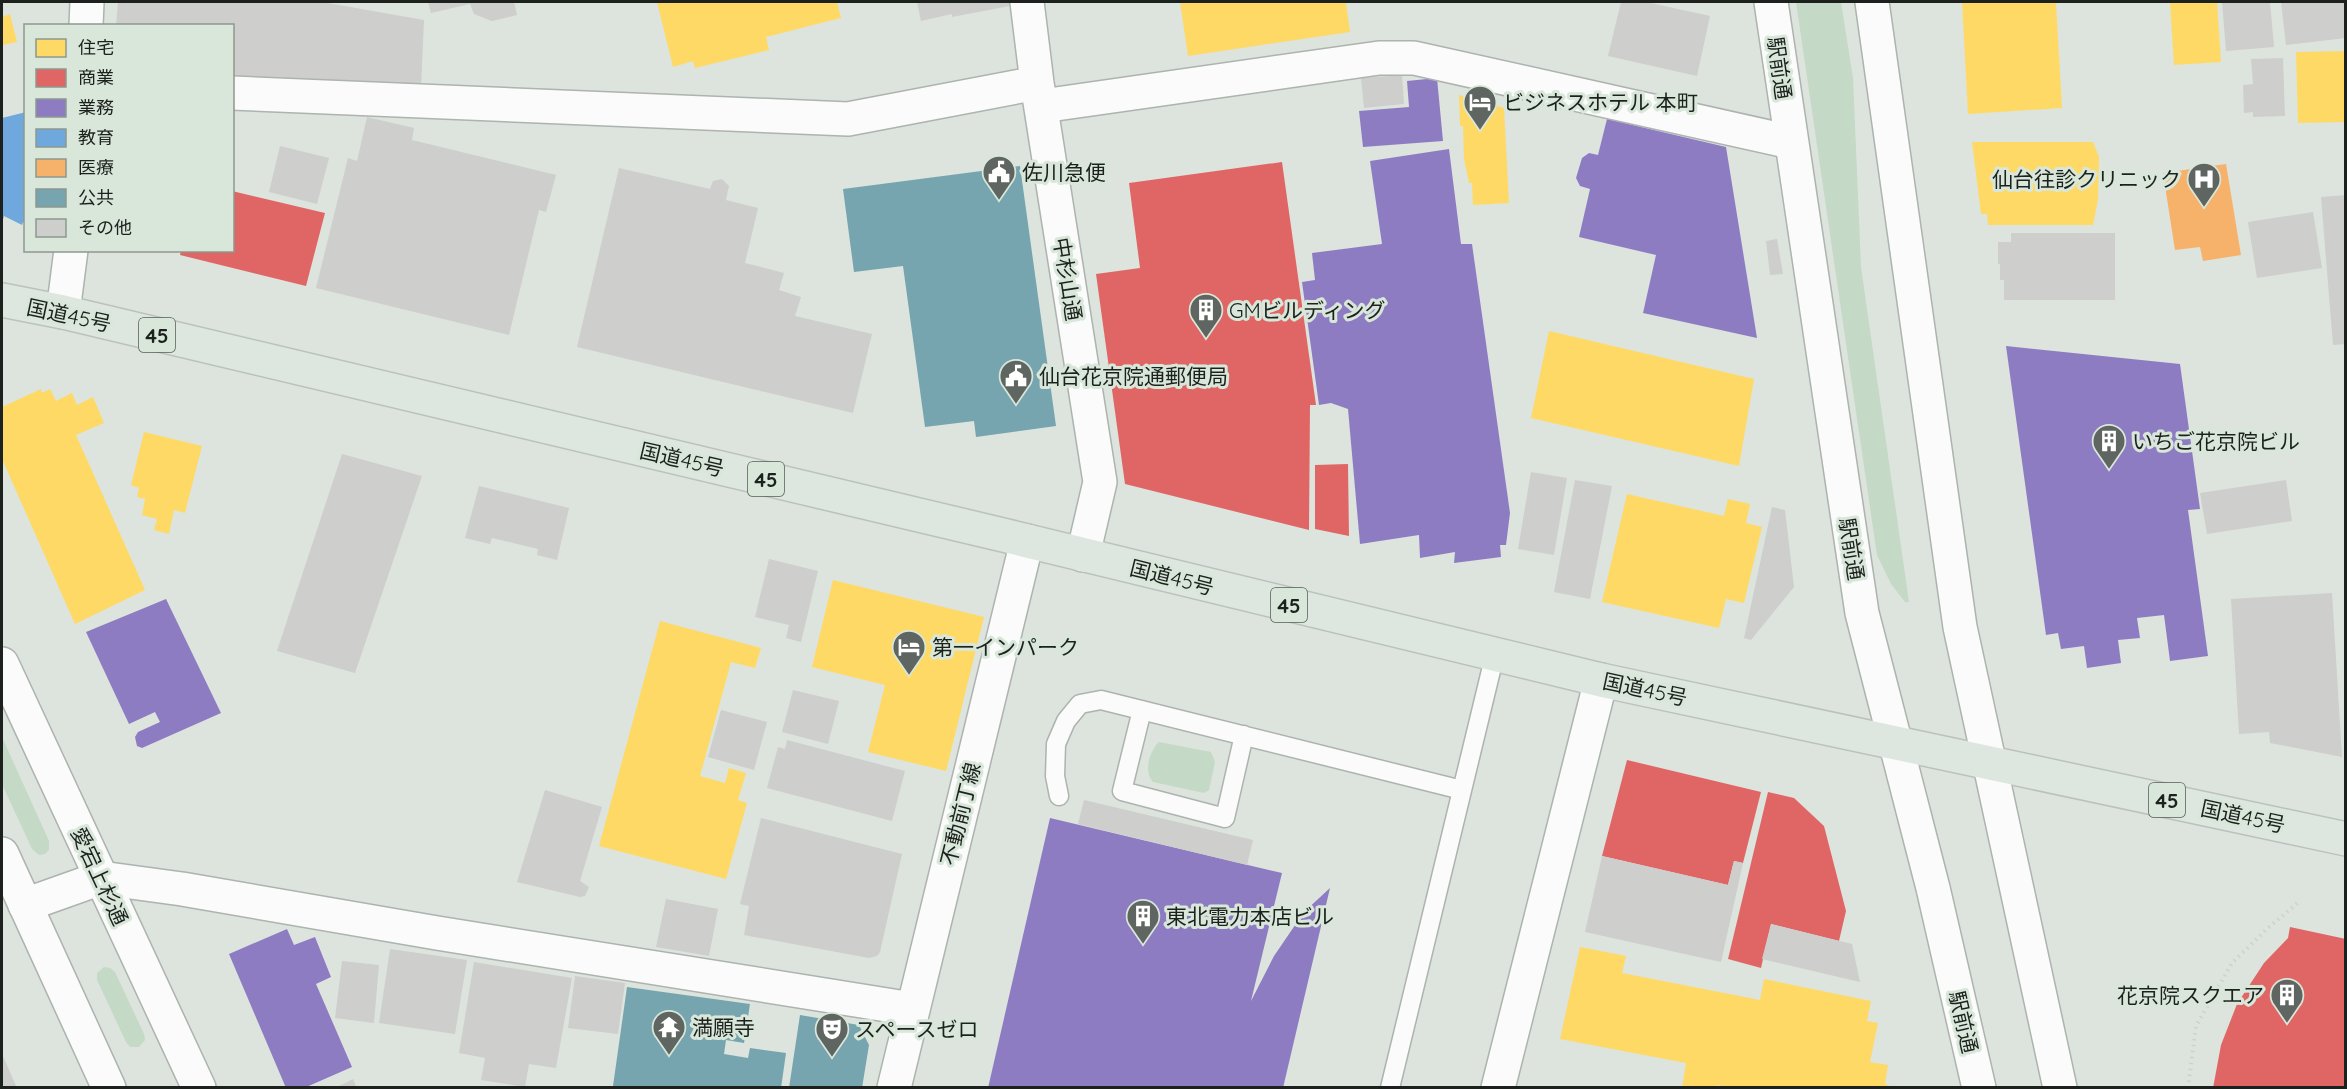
<svg xmlns="http://www.w3.org/2000/svg" width="2347" height="1089" font-family="Quicksand,'Noto Sans JP',sans-serif">
	<style>
		.green { fill: #c4d9c6 }
		.homes { fill: #ffd966 }
		.shops { fill: #e06666 }
		.offices { fill: #8e7cc3 }
		.schools { fill: #6fa8dc }
		.health { fill: #f6b26b }
		.public { fill: #76a5af }
		.building { fill: #cececd }
		.lines { fill: none; stroke-linecap: round; stroke-linejoin: round }
		.service-casing { stroke: #adb3ae; stroke-width: 21 }
		.minor-casing { stroke: #adb3ae; stroke-width: 36 }
		.tertiary-casing { stroke: #adb3ae; stroke-width: 36 }
		.trunk-casing { stroke: #bcc1bd; stroke-width: 36 }
		.path { stroke: #ced1cf; stroke-width: 4; stroke-dasharray: 1.5 4.5; stroke-linecap: butt }
		.service { stroke: #fafbfa; stroke-width: 18 }
		.minor { stroke: #fafbfa; stroke-width: 33 }
		.tertiary { stroke: #fafbfa; stroke-width: 33 }
		.trunk { stroke: #dde6df; stroke-width: 33 }
		.labels { text-anchor: middle; dominant-baseline: central; stroke-width: 6; stroke-linejoin: round; paint-order: stroke }
		.shield { fill: #d9e7da; stroke: #555c56; stroke-width: 1.5 }
		.shield-label { font-size: 20px; font-weight: bold; fill: #1c211d }
		.street-label { font-size: 21px; fill: #1c211d; stroke: #d9e7da }
		.poi-label { font-size: 21px; fill: #1c211d; stroke: #d9e7da; text-anchor: start }
	</style>
	<rect width="100%" height="100%" fill="#dce4dd"/>
	<path class="green" d="M1796,2H1841L1853,78L1861,267L1909,602H1905L1891,584L1877,555Z
		M2,737L49,841V850L45,854L39,855L32,849L2,784Z
		M1159,742L1211,752L1215,762L1209,790L1204,793L1153,782C1143,772 1150,750 1159,742Z
		M104,967L110,968L115,972L144,1034L145,1040L139,1047H130L126,1042L97,980V973Z"/>
	<path class="homes" d="M657,2H837L841,18L766,37L769,50L695,68L693,61L673,67Z
		M1180,2H1346L1350,32L1188,56Z
		M1962,2H2056L2062,108L1968,114Z
		M2170,2H2217L2221,62L2174,65Z
		M10,14L17,42L2,45V17Z
		M2346,51V122L2298,123L2296,52Z
		M1459,95L1504,108L1509,203L1473,205L1472,183H1469L1464,159L1463,126H1460Z
		M1972,142H2093L2099,157L2098,200L2093,225H1988L1987,214H1981Z
		M1549,331L1754,379L1739,466L1531,418Z
		M41,389L42,393L50,389L56,401L72,393L77,405L93,397L104,423L76,435L145,590L75,624L2,459V407Z
		M144,432L202,446L185,513L174,510L169,534L154,530L157,519L142,515L145,499L137,497L139,488L131,485Z
		M1627,494L1724,516L1728,499L1750,504L1746,523L1762,527L1744,603L1726,599L1719,628L1602,602Z
		M833,580L984,617L946,771L868,752L885,685L812,667Z
		M660,621L761,648L755,668L731,662L700,776L725,783L729,768L746,773L738,800L747,803L726,879L599,846Z
		M1580,947L1626,956L1622,973L1760,1000L1764,979L1871,1001L1867,1021L1878,1023L1870,1062L1888,1065L1885,1084L1895,1088H1729L1717,1085L1716,1088H1682L1686,1063L1560,1039Z"/>
	<path class="shops" d="M1282,162L1316,405H1310L1309,530L1125,484L1096,274L1140,268L1129,183Z
		M232,191L325,213L306,286L180,255L181,250H232Z
		M1348,464L1349,536L1315,529V465Z
		M1627,760L1761,792L1743,863L1734,861L1728,885L1602,856Z
		M1768,792L1794,798L1824,826L1846,911L1839,941L1771,924L1761,968L1728,959Z
		M2290,927L2346,939V1088H2213L2221,1045L2237,1004L2264,963L2288,938Z"/>
	<path class="offices" d="M1437,78L1443,141L1363,147L1359,111L1409,107L1407,81Z
		M1607,119L1726,147L1757,338L1643,313L1656,255L1579,237L1590,189L1580,186L1576,178L1582,158L1589,153L1598,155Z
		M1449,149L1461,244H1472L1510,513L1506,545H1500L1501,557L1454,563L1455,552L1420,558L1419,535L1360,544L1348,409L1331,403L1319,405L1302,282L1315,280L1312,253L1382,244L1370,161Z
		M2006,346L2180,364L2200,509L2188,510L2208,656L2170,661L2164,615L2137,618L2140,638L2118,640L2121,663L2087,668L2084,646L2061,649L2058,633L2046,635Z
		M166,599L221,713L142,748L137,746L135,737L138,732L160,722L155,712L129,724L86,632Z
		M1050,818L1282,873L1251,1001L1274,956L1304,912L1330,888L1283,1088H988Z
		M287,929L294,945L315,937L331,977L316,984L352,1067L304,1088H286L229,954Z"/>
	<path class="schools" d="M26,112V223L23,222L22,225L4,216L2,223V118Z"/>
	<path class="health" d="M2226,164L2241,255L2203,261L2200,247L2175,250L2163,173Z"/>
	<path class="public" d="M1020,166L1056,426L976,437L974,421L925,427L903,266L854,272L843,189Z
		M627,987L750,1004L744,1043L726,1040L724,1054L748,1058L750,1048L786,1053L781,1088L613,1086Z
		M800,1015L859,1025L869,1045L862,1088H789Z"/>
	<path class="building" d="M118,2H322L424,20L421,87L232,79V26H116Z
		M428,2H514L517,15L492,21L474,14L470,4L431,13Z
		M917,2H1009L1010,6L952,17V14L921,21Z
		M1621,2H1646L1710,16L1697,76L1608,56Z
		M2222,2H2270L2274,47L2226,51Z
		M2281,2H2346V38L2286,45Z
		M2283,58L2285,116L2253,117V112L2244,113L2243,85L2253,84L2251,59Z
		M1402,75L1404,104L1364,108L1361,78Z
		M367,117L414,128L412,140L556,175L546,212L539,210L509,335L316,288L348,158L357,161Z
		M280,146L329,158L317,204L269,192Z
		M619,168L710,189L713,181L722,179L729,186L726,200L758,208L745,263L784,273L779,290L801,297L795,316L872,334L853,413L577,347Z
		M2346,195V344L2333,345L2321,197Z
		M2313,212L2322,268L2257,278L2248,222Z
		M2011,233H2115V300H2004V280H2000V264H1998V242H2011Z
		M1777,239L1783,274L1770,275L1766,241Z
		M342,454L422,476L355,673L277,651Z
		M1531,472L1567,478L1554,555L1518,549Z
		M1575,480L1612,486L1590,599L1554,592Z
		M2286,480L2292,521L2207,534L2200,493Z
		M479,486L569,508L557,560L537,555L538,549L492,538L490,544L465,538Z
		M1772,507L1785,510L1794,587L1751,640L1744,638Z
		M769,559L818,571L801,642L786,638L789,625L755,617Z
		M2332,593L2342,757L2270,743L2269,732L2239,734L2231,599Z
		M793,690L839,701L828,744L782,732Z
		M721,710L767,722L754,770L708,757Z
		M787,740L905,771L892,821L767,788L778,747L785,749Z
		M545,790L602,807L580,881L589,887L585,896L580,897L517,882Z
		M1084,800L1253,840L1247,865L1078,824Z
		M761,818L902,854L880,952L877,956L869,958L744,935L749,906L740,904Z
		M1602,856L1728,885L1734,861L1743,863L1721,962L1585,932Z
		M666,899L718,909L709,956L656,947Z
		M1771,924L1852,944L1860,982L1762,959Z
		M390,949L467,960L455,1034L379,1023Z
		M342,961L379,965L374,1023L335,1018Z
		M474,962L572,978L556,1068L529,1064L525,1087L481,1080L485,1058L459,1053Z
		M575,976L625,983L618,1034L568,1028Z
		M2,1054L17,1088H2Z
		M353,1079L357,1088H335Z"/>
	<g class="lines">
		<g class="service-casing">
			<path id="service" d="M1142,710L1122,791L1225,818L1244,735
				M1059,796L1055,776L1056,744L1066,721L1080,704L1101,700L1462,790
				M1390,1088L1495,654"/>
		</g>
		<g class="minor-casing">
			<path id="minor" d="M1027,2L1037,83L1100,482L1083,555
				M86,26L87,2
				M232,93L848,119L1037,83
				M1042,106L1379,58H1414L1791,142
				M63,312L71,250
				M25,905L101,878L182,889L437,933L912,1009
				M894,1088L1027,541
				M1498,1088L1601,680"/>
		</g>
		<g class="tertiary-casing">
			<path id="tertiary" d="M1771,2L1862,613L1933,888L1979,1088
				M1872,2L1960,627L2060,1088
				M2,664L199,1088
				M2,854L109,1088"/>
		</g>
		<g class="trunk-casing">
			<path id="trunk" d="M2,300L63,312L1003,535L1601,680L2346,839"/>
		</g>
		<path class="path" d="M2188,1088L2196,1026L2232,963L2269,927L2300,901"/>
		<use href="#service" class="service"/>
		<use href="#minor" class="minor"/>
		<use href="#tertiary" class="tertiary"/>
		<use href="#trunk" class="trunk"/>
	</g>
	<defs>
		<g id="hotel-pin" transform="scale(1.725)"><path d="M0 17L-7.5 6A9.5 9.5 0 1 1 7.5 6Z" fill="#5f6560" stroke="#d9e7da"/><path d="M-6-4.5h1.5V1H6V5H4.5V3h-9V5H-6ZM-4 0a1.8 1.8 0 1 1 3.6 0ZM.5 0V-2.5h3Q6-2.5 6 0Z" fill="#fff"/></g>
		<g id="civic-pin" transform="scale(1.725)"><path d="M0 17L-7.5 6A9.5 9.5 0 1 1 7.5 6Z" fill="#5f6560" stroke="#d9e7da"/><path d="M-.6-6.5H3V-4.5H.6V-3L4-1V1h2V6H-6V1h2V-1L-.6-3ZM-1.2 2.5V6h2.4V2.5Z" fill="#fff"/></g>
		<g id="hospital-pin" transform="scale(1.725)"><path d="M0 17L-7.5 6A9.5 9.5 0 1 1 7.5 6Z" fill="#5f6560" stroke="#d9e7da"/><path d="M-5-5h3v3.5h4V-5h3V5h-3V1.5h-4V5h-3Z" fill="#fff"/></g>
		<g id="building-pin" transform="scale(1.725)"><path d="M0 17L-7.5 6A9.5 9.5 0 1 1 7.5 6Z" fill="#5f6560" stroke="#d9e7da"/><path d="M-4-6H4V6H1V3H-1V6H-4ZM-2.5-4.3h1.7v1.8h-1.7ZM.8-4.3h1.7v1.8H.8ZM-2.5-1h1.7V.8h-1.7ZM.8-1h1.7V.8H.8Z" fill="#fff"/></g>
		<g id="temple-pin" transform="scale(1.725)"><path d="M0 17L-7.5 6A9.5 9.5 0 1 1 7.5 6Z" fill="#5f6560" stroke="#d9e7da"/><path d="M0-6L5-2H3V0L6.5 2.5H4V6H1.5V3h-3V6H-4V2.5H-6.5L-3 0V-2H-5Z" fill="#fff"/></g>
		<g id="theatre-pin" transform="scale(1.725)"><path d="M0 17L-7.5 6A9.5 9.5 0 1 1 7.5 6Z" fill="#5f6560" stroke="#d9e7da"/><path d="M-5-5.5Q0-4 5-5.5V0Q5 5 0 6Q-5 5-5 0ZM-3.3-2.5H-1v1.5H-3.3ZM1-2.5H3.3v1.5H1ZM-2.8 1Q0 5.5 2.8 1Z" fill="#fff"/></g>
	</defs>
	<g fill-rule="evenodd">
		<use href="#hotel-pin" x="1480" y="102"/>
		<use href="#civic-pin" x="999" y="172"/>
		<use href="#hospital-pin" x="2204" y="179"/>
		<use href="#building-pin" x="1206" y="310"/>
		<use href="#civic-pin" x="1016" y="376"/>
		<use href="#building-pin" x="2109" y="441"/>
		<use href="#hotel-pin" x="909" y="647"/>
		<use href="#building-pin" x="1143" y="916"/>
		<use href="#building-pin" x="2287" y="995"/>
		<use href="#temple-pin" x="669" y="1027"/>
		<use href="#theatre-pin" x="832" y="1029"/>
	</g>
	<g class="labels">
		<g class="shield">
			<rect x="139" y="318" width="36" height="34" rx="4.5"/>
			<rect x="748" y="462" width="36" height="34" rx="4.5"/>
			<rect x="1271" y="588" width="36" height="34" rx="4.5"/>
			<rect x="2149" y="783" width="36" height="34" rx="4.5"/>
		</g>
		<g class="shield-label">
			<text x="157" y="335">45</text>
			<text x="766" y="479">45</text>
			<text x="1289" y="605">45</text>
			<text x="2167" y="800">45</text>
		</g>
		<g class="street-label">
			<text transform="translate(1780 68) rotate(82)">駅前通</text>
			<text transform="translate(1068 279) rotate(81)">中杉山通</text>
			<text transform="translate(69 315) rotate(12)">国道45号</text>
			<text transform="translate(682 459) rotate(13)">国道45号</text>
			<text transform="translate(1852 549) rotate(81)">駅前通</text>
			<text transform="translate(1172 577) rotate(14)">国道45号</text>
			<text transform="translate(1645 689) rotate(12)">国道45号</text>
			<text transform="translate(960 814) rotate(-76)">不動前丁線</text>
			<text transform="translate(2243 816) rotate(12)">国道45号</text>
			<text transform="translate(100 876) rotate(65)">愛宕上杉通</text>
			<text transform="translate(1964 1022) rotate(77)">駅前通</text>
		</g>
		<g class="poi-label">
			<text x="1503" y="102">ビジネスホテル 本町</text>
			<text x="1022" y="172">佐川急便</text>
			<text x="2181" y="179" text-anchor="end">仙台往診クリニック</text>
			<text x="1229" y="310">GMビルディング</text>
			<text x="1039" y="376">仙台花京院通郵便局</text>
			<text x="2132" y="441">いちご花京院ビル</text>
			<text x="932" y="647">第一インパーク</text>
			<text x="1166" y="916">東北電力本店ビル</text>
			<text x="2264" y="995" text-anchor="end">花京院スクエア</text>
			<text x="692" y="1027">満願寺</text>
			<text x="855" y="1029">スペースゼロ</text>
		</g>
	</g>
	<rect width="2347" height="1089" fill="none" stroke="#1c211d" stroke-width="6"/>
	<rect x="24" y="24" width="210" height="228" fill="#d9e7da" stroke="#8d988e" stroke-width="1.5"/>
	<rect x="36" y="39" width="30" height="18" fill="#ffd966" stroke="#8d988e" stroke-width="1.5"/>
	<text x="78" y="54" font-size="18" fill="#1c211d">住宅</text>
	<rect x="36" y="69" width="30" height="18" fill="#e06666" stroke="#8d988e" stroke-width="1.5"/>
	<text x="78" y="84" font-size="18" fill="#1c211d">商業</text>
	<rect x="36" y="99" width="30" height="18" fill="#8e7cc3" stroke="#8d988e" stroke-width="1.5"/>
	<text x="78" y="114" font-size="18" fill="#1c211d">業務</text>
	<rect x="36" y="129" width="30" height="18" fill="#6fa8dc" stroke="#8d988e" stroke-width="1.5"/>
	<text x="78" y="144" font-size="18" fill="#1c211d">教育</text>
	<rect x="36" y="159" width="30" height="18" fill="#f6b26b" stroke="#8d988e" stroke-width="1.5"/>
	<text x="78" y="174" font-size="18" fill="#1c211d">医療</text>
	<rect x="36" y="189" width="30" height="18" fill="#76a5af" stroke="#8d988e" stroke-width="1.5"/>
	<text x="78" y="204" font-size="18" fill="#1c211d">公共</text>
	<rect x="36" y="219" width="30" height="18" fill="#cececd" stroke="#8d988e" stroke-width="1.5"/>
	<text x="78" y="234" font-size="18" fill="#1c211d">その他</text>
</svg>
